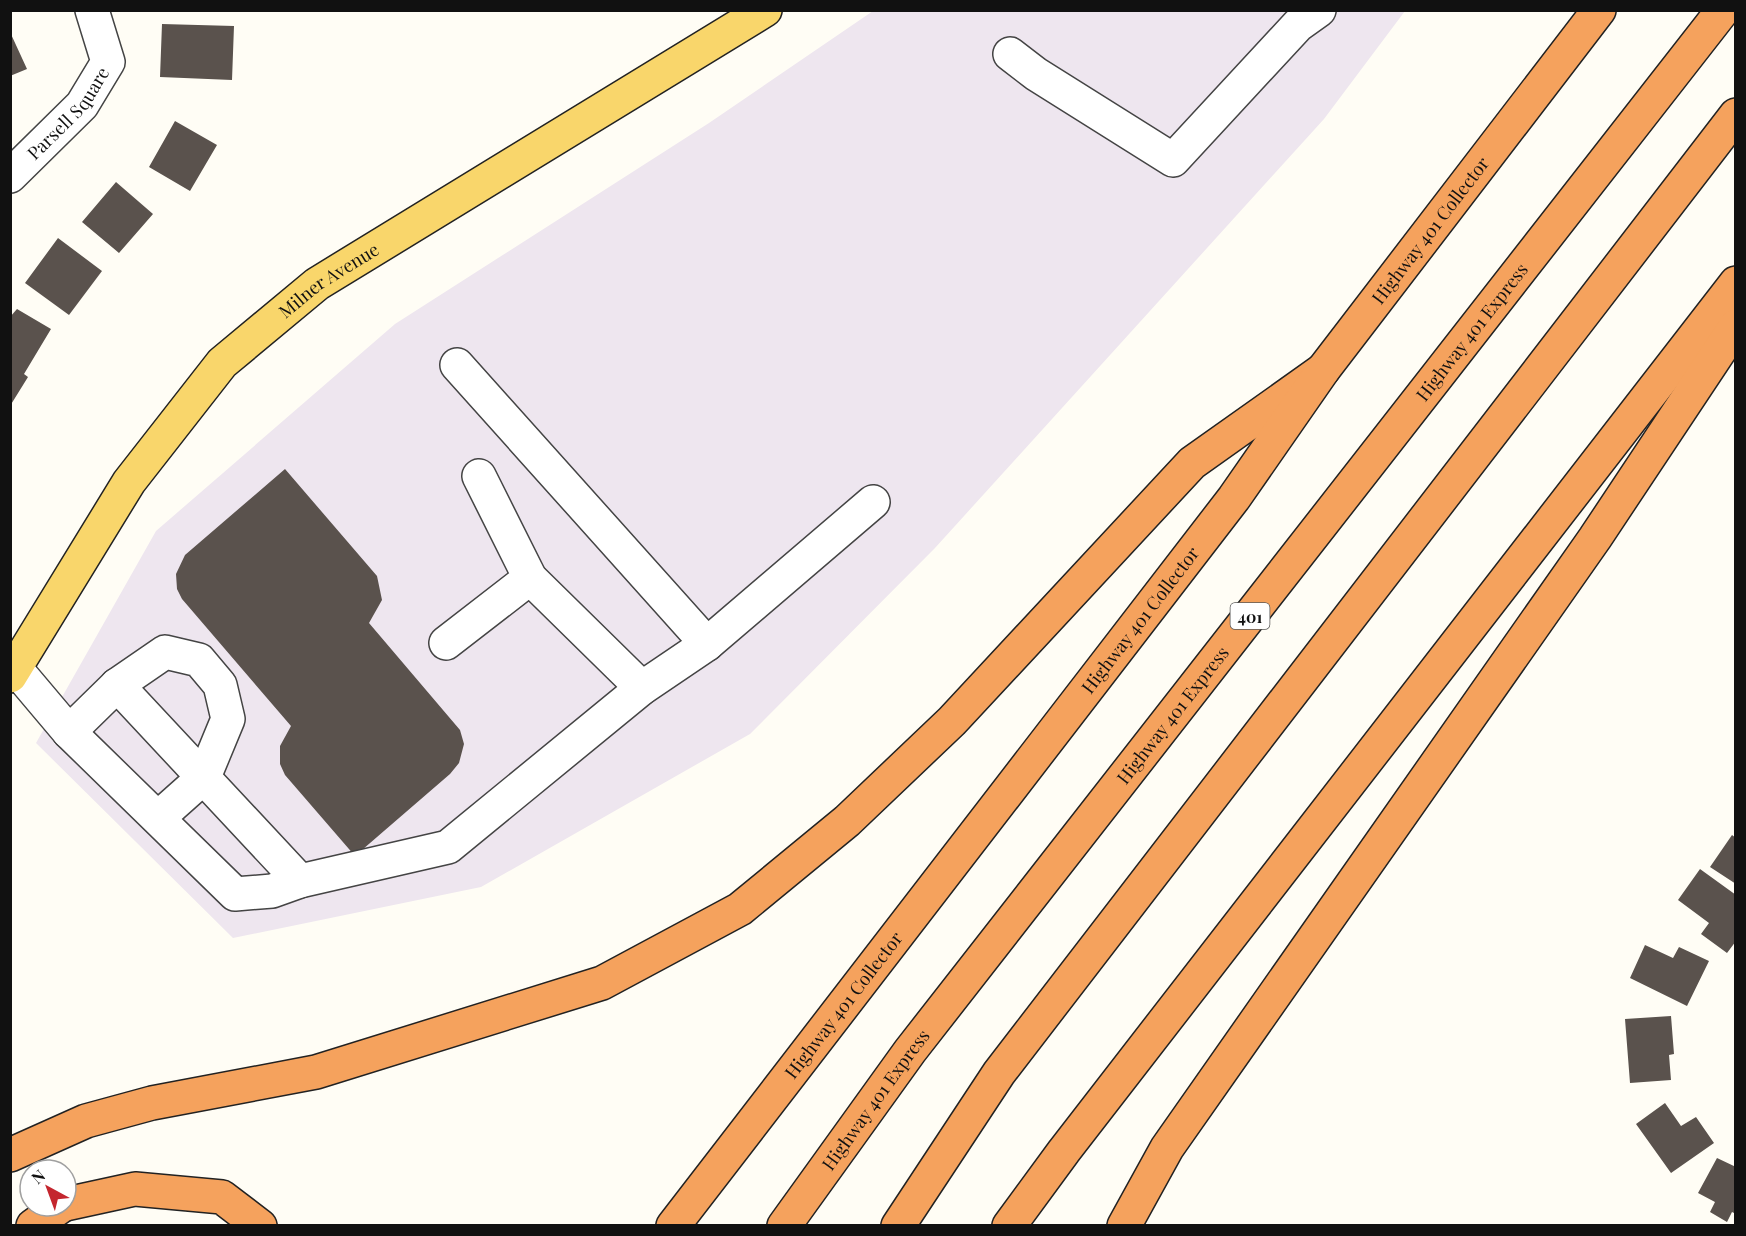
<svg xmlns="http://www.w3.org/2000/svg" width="1746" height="1236" font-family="'Playfair Display',serif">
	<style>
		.industrial { fill: #eee6ef }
		.building { fill: #5a524d }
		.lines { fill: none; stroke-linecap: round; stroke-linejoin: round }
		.minor-casing { stroke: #444; stroke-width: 36 }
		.major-casing { stroke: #222; stroke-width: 36 }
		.highway-casing { stroke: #222; stroke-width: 36 }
		.minor { stroke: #fff; stroke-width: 33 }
		.major { stroke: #f9d66b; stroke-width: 33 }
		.highway { stroke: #f5a25d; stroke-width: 33 }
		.labels { text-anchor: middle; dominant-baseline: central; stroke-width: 6; stroke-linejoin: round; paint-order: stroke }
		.shield { fill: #fff; stroke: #585858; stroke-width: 1.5 }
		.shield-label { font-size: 16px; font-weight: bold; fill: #111 }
		.street-label { font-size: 18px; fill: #111; stroke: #fff }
	</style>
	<rect width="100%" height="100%" fill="#fffdf5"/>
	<path class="industrial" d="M873,11H1405L1324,119L935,548L750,734L481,887L233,938L36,743L156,531L395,324L709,123Z"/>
	<path class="building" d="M162,24L234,26L232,80L160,77Z
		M10,32L27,69L10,76Z
		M175,121L217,145L190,191L149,167Z
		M116,182L153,214L119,253L82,222Z
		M58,238L102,271L69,315L25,283Z
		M17,309L51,329L24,374L28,377L10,406V317Z
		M285,469L377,576L382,600L369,623L460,730L464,744L459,763L450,774L355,856L285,775L280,764V746L291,726L182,599L177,589L176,574L185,555Z
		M1732,835L1736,838V884L1710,867Z
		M1700,869L1736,895V941L1727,953L1701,934L1709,923L1678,900Z
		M1645,945L1673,958L1679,947L1709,961L1687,1006L1630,978Z
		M1671,1016L1674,1054L1669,1055L1671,1080L1630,1083L1625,1019Z
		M1665,1103L1681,1126L1696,1117L1714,1143L1671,1173L1636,1124Z
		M1717,1158L1736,1167V1214L1732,1212L1727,1222L1710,1212L1715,1202L1698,1193Z"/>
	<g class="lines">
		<g class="minor-casing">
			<g id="minor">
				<path d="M1010,54L1036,74L1173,160L1298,25L1319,10"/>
				<path id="s1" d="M10,176L82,105L108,62L92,10"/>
				<path d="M457,365L707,644"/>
				<path d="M479,476L530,578L642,688"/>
				<path d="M446,643L530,578"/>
				<path d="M15,668L69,732L235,894L272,891L300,881L448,847L642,688L707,644L873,502"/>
				<path d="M117,685L300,881"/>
				<path d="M69,732L117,685L165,652L199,660L220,685L228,719L204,777L158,818"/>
			</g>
		</g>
		<g class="major-casing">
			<g id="major">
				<path id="s2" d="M10,676L129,482L222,363L317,284L765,10"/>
			</g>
		</g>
		<g class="highway-casing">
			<g id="highway">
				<path d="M10,1155L86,1121L152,1103L316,1072L602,983L740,909L847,821L952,721L1192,463L1323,370"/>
				<path d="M66,1204L135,1189L222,1197L260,1226"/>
				<path d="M33,1226L61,1206"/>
				<path id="s3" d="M673,1226L1234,498L1323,370L1599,10"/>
				<path id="s4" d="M784,1226L910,1051L1723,10"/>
				<path d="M898,1226L999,1073L1736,115"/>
				<path d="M1009,1226L1064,1151L1736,283"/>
				<path d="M1124,1226L1167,1148L1595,538L1736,326"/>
			</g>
		</g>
		<use href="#minor" class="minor"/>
		<use href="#major" class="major"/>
		<use href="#highway" class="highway"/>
	</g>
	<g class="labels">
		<rect class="shield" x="1230.5" y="603" width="39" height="26" rx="4.5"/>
		<g class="shield-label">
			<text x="1250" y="616">401</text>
		</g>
		<g class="street-label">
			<text stroke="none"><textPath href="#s1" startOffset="86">Parsell Square</textPath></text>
			<text stroke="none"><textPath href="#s3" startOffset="1251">Highway 401 Collector</textPath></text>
			<text stroke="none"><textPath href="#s2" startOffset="514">Milner Avenue</textPath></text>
			<text stroke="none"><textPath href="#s4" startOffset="1128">Highway 401 Express</textPath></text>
			<text stroke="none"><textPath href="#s3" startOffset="765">Highway 401 Collector</textPath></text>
			<text stroke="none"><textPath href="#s4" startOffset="642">Highway 401 Express</textPath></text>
			<text stroke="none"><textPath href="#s3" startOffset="279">Highway 401 Collector</textPath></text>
			<text stroke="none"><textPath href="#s4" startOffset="156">Highway 401 Express</textPath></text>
		</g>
	</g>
	<rect width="1746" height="1236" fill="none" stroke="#111111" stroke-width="24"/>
	<g transform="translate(48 1188) rotate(319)"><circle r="28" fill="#ffffff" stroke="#a0a0a0" stroke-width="1.5"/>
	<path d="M0-4.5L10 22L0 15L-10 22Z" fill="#c4262e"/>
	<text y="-9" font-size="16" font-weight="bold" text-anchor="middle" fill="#111111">N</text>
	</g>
</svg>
